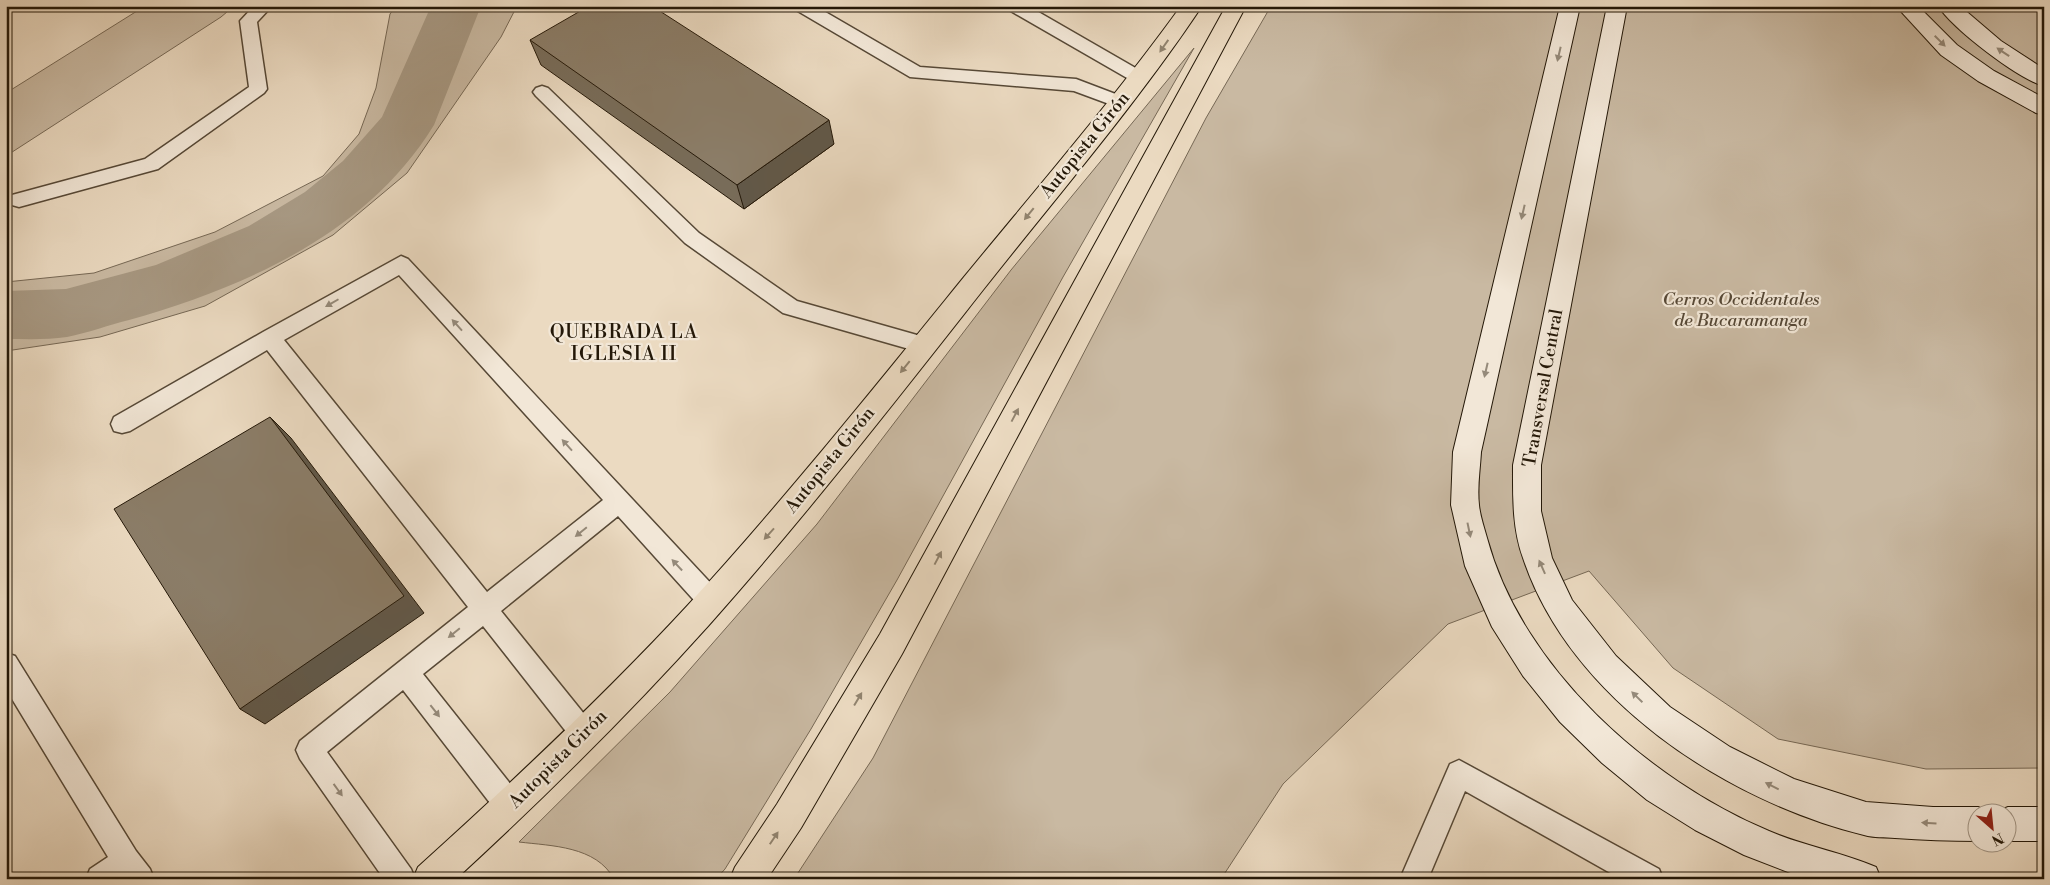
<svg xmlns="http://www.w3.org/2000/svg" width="2050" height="885" font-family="'Libre Bodoni',serif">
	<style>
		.green { fill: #c9b9a2; stroke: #766855 }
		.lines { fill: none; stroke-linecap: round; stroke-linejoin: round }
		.river { fill: #a79882; fill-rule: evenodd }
		.service-casing { stroke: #564836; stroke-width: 3 }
		.secondary-casing { stroke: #241808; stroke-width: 2 }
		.trunk-casing { stroke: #241808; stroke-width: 2 }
		.service { fill: #f2e7d7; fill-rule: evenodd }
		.secondary { fill: #f2e7d7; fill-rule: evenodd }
		.trunk { fill: #ebdac1; fill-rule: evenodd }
		.wall { fill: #786c59; stroke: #241808 }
		.shaded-wall { fill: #615849; stroke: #241808 }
		.building { fill: #8b7d68; stroke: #241808 }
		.oneway { fill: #958a7a }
		.oneway2 { fill: #91836e }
		.labels { text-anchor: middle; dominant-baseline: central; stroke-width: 4.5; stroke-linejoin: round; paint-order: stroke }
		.street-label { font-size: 18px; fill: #241808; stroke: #f2e7d7 }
		.park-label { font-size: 18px; font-style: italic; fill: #564836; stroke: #f2e7d7 }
		.neighbourhood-label { font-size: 19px; letter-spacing: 1px; fill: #241808; stroke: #f2e7d7 }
	</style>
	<rect width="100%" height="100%" fill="#ebdac1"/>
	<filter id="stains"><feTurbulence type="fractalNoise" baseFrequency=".004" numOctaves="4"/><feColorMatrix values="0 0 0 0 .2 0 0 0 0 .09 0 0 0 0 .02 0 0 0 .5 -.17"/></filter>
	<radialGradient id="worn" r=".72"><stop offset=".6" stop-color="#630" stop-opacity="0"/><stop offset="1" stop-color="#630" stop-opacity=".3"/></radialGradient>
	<path class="green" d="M145,6H234L221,17L6,156V93Z
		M396,6H517L501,37L407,173L333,235L205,306L100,337L6,351V282L94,273L215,232L323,176L359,134L376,88L390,14Z
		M1271,6H2044V768L1926,769L1778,739L1673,668L1589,571L1448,624L1283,784L1221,879H794L873,758L1206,118Z
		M1194,48L1063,277L897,580L811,729L725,869L716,879H614C596,846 552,846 519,842L670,692L817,524L1011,270Z"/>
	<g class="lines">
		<path class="river" d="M431,6H481L434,125C368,233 246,287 129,320C108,325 88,333 67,337C48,340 26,339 6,339V291L66,289L156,265L249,226L305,192L343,161L382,117Z"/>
		<g class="service-casing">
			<path id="service" d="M254,6H272L257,22L267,89L264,93L158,169L19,207L12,205L9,200L12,195L145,159L249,87L240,21Z
				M794,6H815L920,67L1076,79L1126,98L1129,102L1126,106L1120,108L1074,91L910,77L796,10Z
				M1007,6H1028L1146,74L1149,78L1146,82L1140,84L1134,82L1009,10Z
				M542,86L548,88L699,233L797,301L931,339L934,345L931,351L923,353L783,313L685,243L536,96L533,92L536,88Z
				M401,256L408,259L719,592L722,600L719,608L710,611L701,608L618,516L501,611L593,725L597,734L593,743L584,747L575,743L483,626L423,674L520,796L524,806L520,816L510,820L500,816L403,690L327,752L411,869L415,879H384L300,759L296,750L300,741L468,607L267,350L130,431L122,433L114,431L111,424L114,417L263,332ZM399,275L603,500L487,592L284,340Z
				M6,653L15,656L136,851L150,869L154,879H86L90,869L108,857L6,689Z
				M1459,760L1659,869L1663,879H1621L1465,791L1428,879H1400L1450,764Z"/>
		</g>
		<g class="secondary-casing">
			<path id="secondary" d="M1560,6H1580L1481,452C1480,470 1477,487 1479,505C1480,516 1484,527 1487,538C1522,668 1648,780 1769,831C1804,846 1841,852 1876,867L1881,879H1806L1744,855L1695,830L1647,800L1602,763L1560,722L1523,676L1492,627L1465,566L1451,505L1453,452Z
				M1607,6H1627L1541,465V511L1552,558L1572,600L1616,656L1670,707L1730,747L1794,779L1866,802L1933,807H1978L1990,812H1978V841C1950,841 1922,840 1895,838C1885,837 1874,838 1864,835C1726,801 1570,699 1523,558C1512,528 1513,496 1513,465Z
				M1896,6H1918L1957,45L1994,71L2044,98V115L2036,113L1978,81L1941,55Z
				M1938,6H1960L2001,41L2044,69V86C2018,79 1953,29 1938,6Z
				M2008,807H2044V841H2008V812H1996Z"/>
		</g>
		<g class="trunk-casing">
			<path id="trunk" d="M1181,6H1202C1136,105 1057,196 983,290C894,403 805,517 709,625C629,714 544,798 456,879H413L418,867C511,783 603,697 688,605C784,500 874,388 964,277C1037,188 1113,100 1181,6Z
				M1226,6H1246L902,654L801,828L767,879H730L735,867L777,804L880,634Z"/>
		</g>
		<use href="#service" class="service"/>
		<use href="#secondary" class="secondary"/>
		<use href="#trunk" class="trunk"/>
	</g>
	<path class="wall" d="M530,40L834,144L744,209L541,65Z"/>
	<path class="shaded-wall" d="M829,120L834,144L744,209L737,185Z
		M270,417L291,438L424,613L265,724L240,709Z"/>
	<path class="building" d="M589,6H652L829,120L737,185L530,40Z
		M270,417L404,596L240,709L114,509Z"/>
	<defs><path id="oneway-solid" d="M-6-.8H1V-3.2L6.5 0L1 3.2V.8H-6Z" transform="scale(1.25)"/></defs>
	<g class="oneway">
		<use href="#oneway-solid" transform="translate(1940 41) rotate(45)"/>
		<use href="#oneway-solid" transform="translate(2003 52) rotate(-146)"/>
		<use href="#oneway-solid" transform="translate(1559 54) rotate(103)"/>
		<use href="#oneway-solid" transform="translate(1523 212) rotate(103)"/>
		<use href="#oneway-solid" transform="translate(332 303) rotate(150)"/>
		<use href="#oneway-solid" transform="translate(457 325) rotate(-132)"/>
		<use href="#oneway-solid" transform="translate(1486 370) rotate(103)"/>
		<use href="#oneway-solid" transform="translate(567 445) rotate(-132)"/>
		<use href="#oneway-solid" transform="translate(1469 530) rotate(78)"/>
		<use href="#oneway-solid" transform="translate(581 532) rotate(141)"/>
		<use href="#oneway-solid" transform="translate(677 565) rotate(-133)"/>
		<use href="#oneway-solid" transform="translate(1542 567) rotate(-114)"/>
		<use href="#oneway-solid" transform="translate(454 633) rotate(141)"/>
		<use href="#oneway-solid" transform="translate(1637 697) rotate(-136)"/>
		<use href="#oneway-solid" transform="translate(435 711) rotate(52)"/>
		<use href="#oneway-solid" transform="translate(1772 786) rotate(-153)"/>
		<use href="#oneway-solid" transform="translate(338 790) rotate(54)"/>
		<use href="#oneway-solid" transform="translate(1929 823) rotate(-177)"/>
	</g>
	<g class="oneway2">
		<use href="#oneway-solid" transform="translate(1164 46) rotate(125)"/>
		<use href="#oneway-solid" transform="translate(1029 214) rotate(129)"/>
		<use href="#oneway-solid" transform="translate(905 367) rotate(129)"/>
		<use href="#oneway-solid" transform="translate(1015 415) rotate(-62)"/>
		<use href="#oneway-solid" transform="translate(769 534) rotate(132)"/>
		<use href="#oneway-solid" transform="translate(938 558) rotate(-62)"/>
		<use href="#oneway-solid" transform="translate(858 699) rotate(-59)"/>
		<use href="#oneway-solid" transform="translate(774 838) rotate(-56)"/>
	</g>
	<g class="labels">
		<g class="street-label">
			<text transform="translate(1085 145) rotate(-51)">Autopista Girón</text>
			<text transform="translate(1543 388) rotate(-80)">Transversal Central</text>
			<text transform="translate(830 460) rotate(-51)">Autopista Girón</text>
			<text transform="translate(558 759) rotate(-45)">Autopista Girón</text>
		</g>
		<g class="park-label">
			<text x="1741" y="299">Cerros Occidentales<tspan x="1741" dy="21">de Bucaramanga</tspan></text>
		</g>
		<g class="neighbourhood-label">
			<text x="624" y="332">QUEBRADA LA<tspan x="624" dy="22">IGLESIA II</tspan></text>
		</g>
	</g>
	<rect width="2050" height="885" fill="none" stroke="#ebdac1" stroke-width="25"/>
	<rect x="8" y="8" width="2035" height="870" fill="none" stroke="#241808" stroke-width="2.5"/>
	<rect x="12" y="12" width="2025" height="860" fill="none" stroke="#241808"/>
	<g transform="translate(1992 828) rotate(153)"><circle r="24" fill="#f2e7d7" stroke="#a09484"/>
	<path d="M0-4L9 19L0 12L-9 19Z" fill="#8f2418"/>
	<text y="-8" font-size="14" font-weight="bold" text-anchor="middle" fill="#241808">N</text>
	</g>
	<rect width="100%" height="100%" filter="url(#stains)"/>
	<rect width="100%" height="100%" fill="url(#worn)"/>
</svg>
